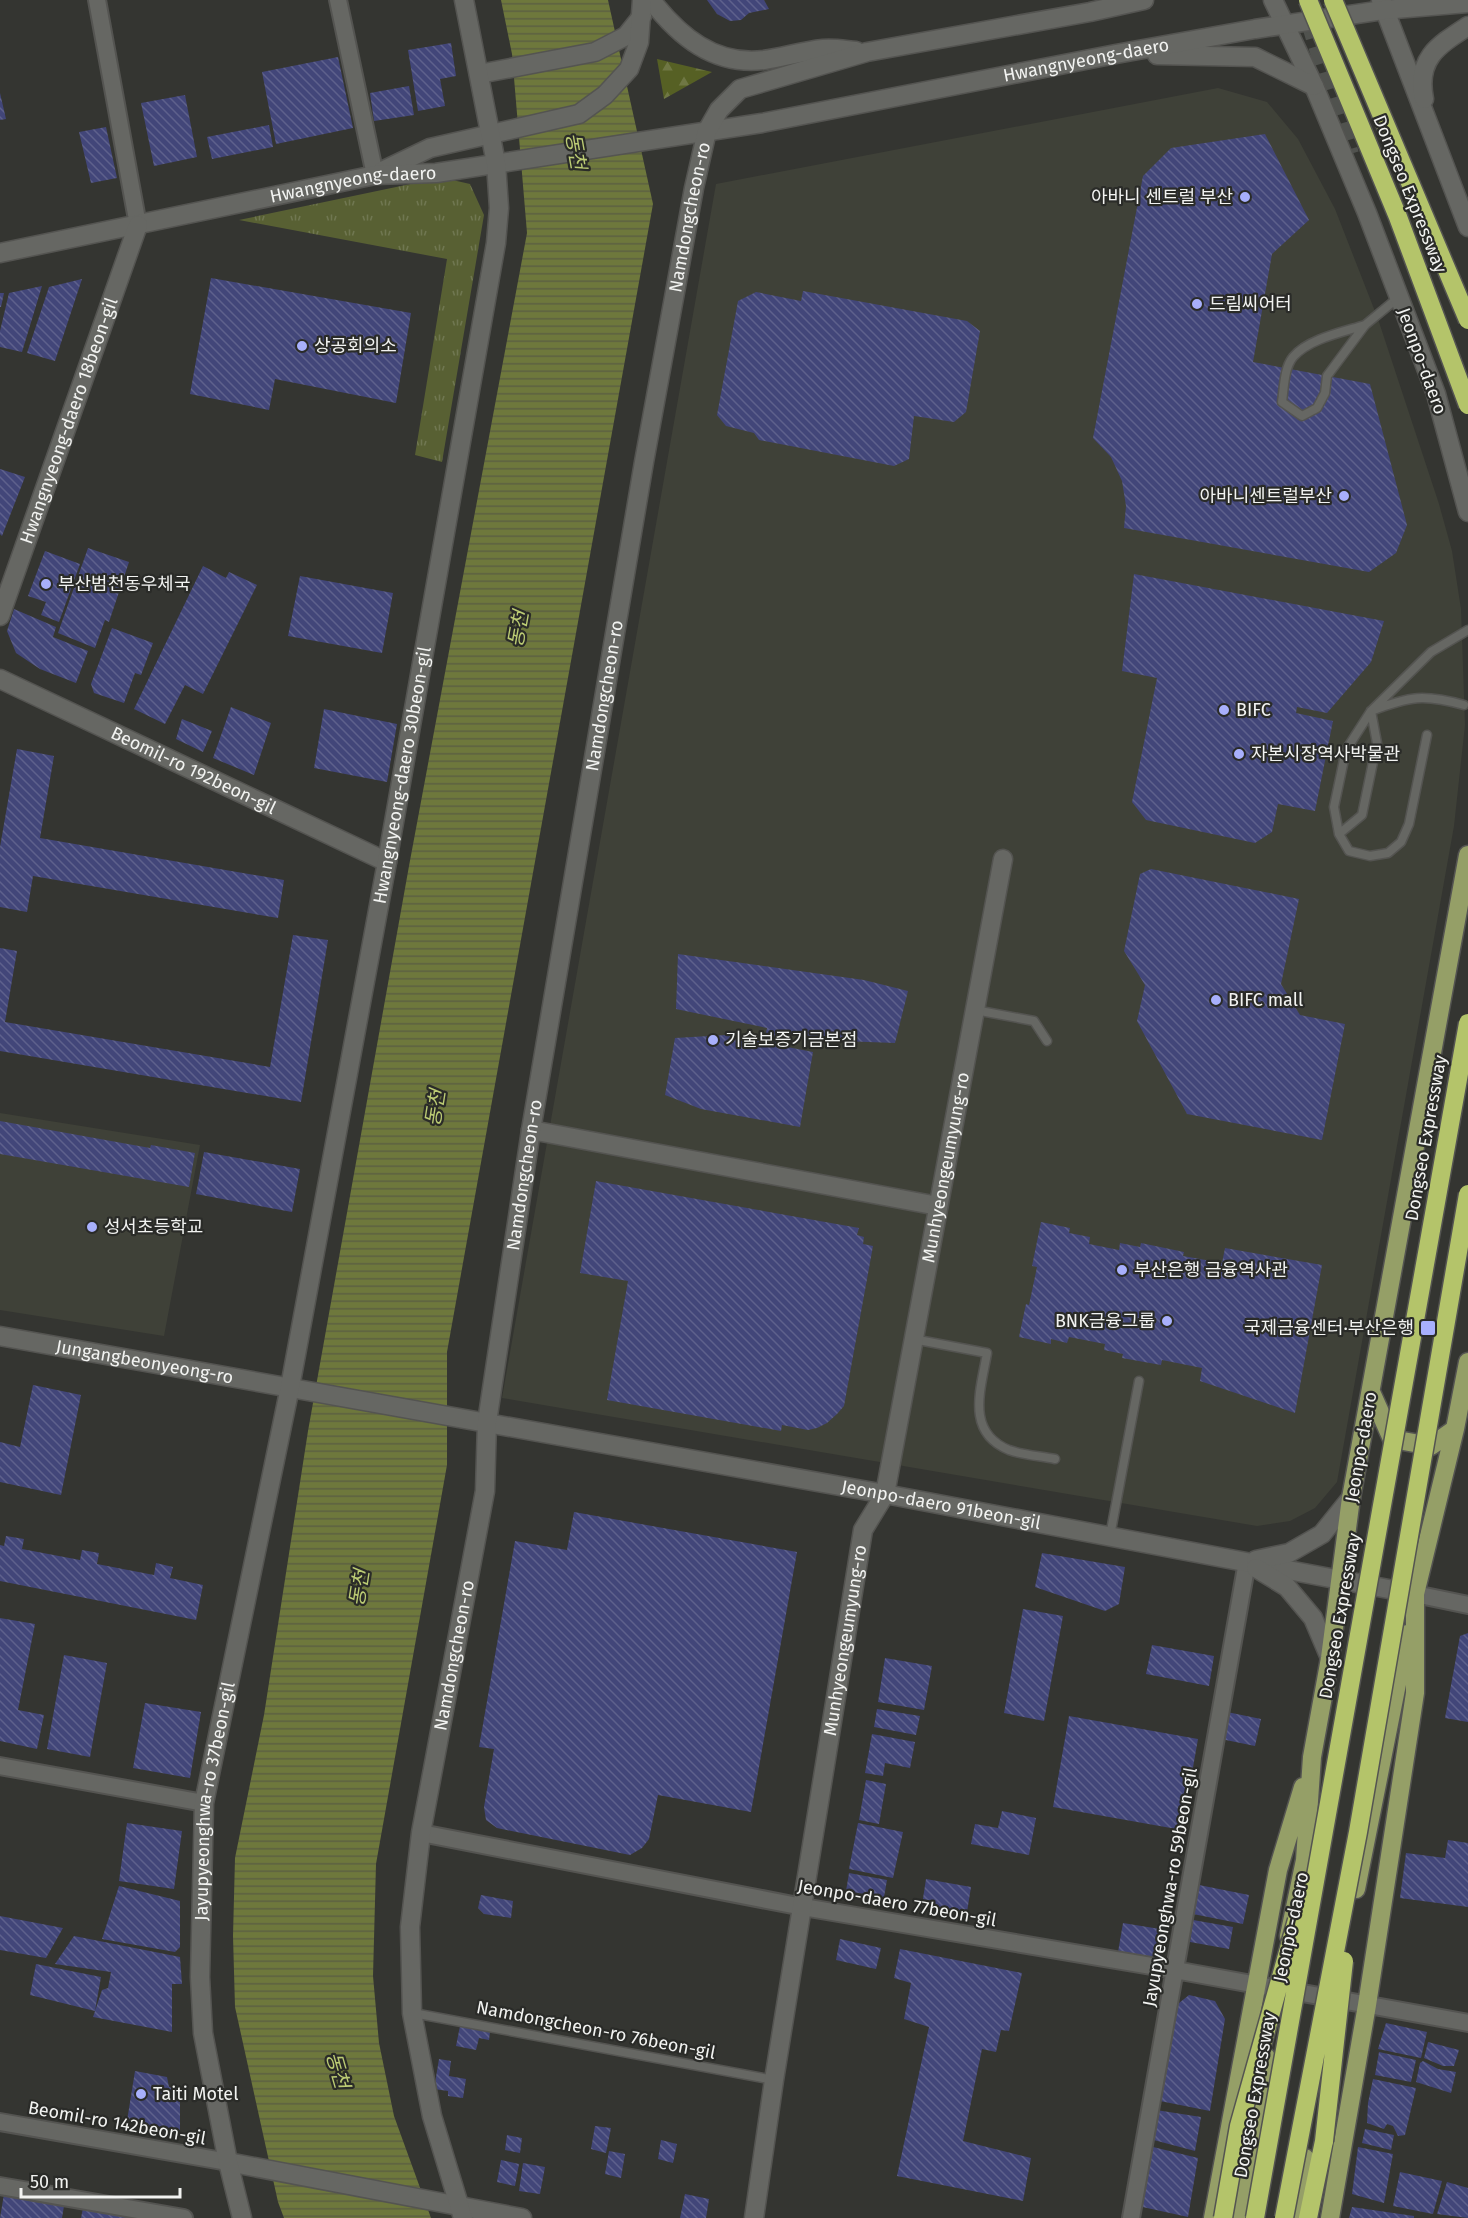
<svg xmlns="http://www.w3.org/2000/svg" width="1468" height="2218" font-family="'Fira Sans','Noto Sans KR',sans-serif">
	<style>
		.built { fill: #3f4138 }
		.forest { fill: url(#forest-firs) }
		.park { fill: url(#park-tufts) }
		.water { fill: url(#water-rules) }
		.building { fill: url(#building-back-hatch) }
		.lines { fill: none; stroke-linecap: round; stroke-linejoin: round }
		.secondary-tunnel { stroke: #50524e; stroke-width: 18; stroke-dasharray: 18 9; stroke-linecap: butt }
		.lane-casing { stroke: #545451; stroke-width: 11 }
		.street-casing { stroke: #545451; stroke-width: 20 }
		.secondary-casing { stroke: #545451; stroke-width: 21 }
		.primary-casing { stroke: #545451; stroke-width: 21 }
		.highway-casing { stroke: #545451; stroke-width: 21 }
		.lane { stroke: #666763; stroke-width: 8 }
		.street { stroke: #666763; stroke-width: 16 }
		.secondary { stroke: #666763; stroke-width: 18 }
		.primary { stroke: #959f67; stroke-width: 18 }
		.highway { stroke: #b4c46a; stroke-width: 18 }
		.highway-bridge-casing { stroke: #545451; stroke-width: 21; stroke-linecap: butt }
		.highway-bridge { stroke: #b4c46a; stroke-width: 18 }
		.poi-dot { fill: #a8b0fc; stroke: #2a2b28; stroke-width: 2 }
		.labels { text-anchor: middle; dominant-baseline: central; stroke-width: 4.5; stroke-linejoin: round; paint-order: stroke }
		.street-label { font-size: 18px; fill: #f2f3f1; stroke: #2a2b28 }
		.poi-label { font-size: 18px; fill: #f2f3f1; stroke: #2a2b28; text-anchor: start }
		.water-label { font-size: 20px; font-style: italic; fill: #bccc74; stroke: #2a2b28 }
	</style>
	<defs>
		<pattern id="forest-firs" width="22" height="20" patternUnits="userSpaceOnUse" patternTransform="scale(1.5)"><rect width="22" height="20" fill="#566024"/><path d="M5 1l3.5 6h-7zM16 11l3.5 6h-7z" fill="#6f7744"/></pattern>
		<pattern id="park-tufts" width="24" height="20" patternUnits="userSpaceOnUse" patternTransform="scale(1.5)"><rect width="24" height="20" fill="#586033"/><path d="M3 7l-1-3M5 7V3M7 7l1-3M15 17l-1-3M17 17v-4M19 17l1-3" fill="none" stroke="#707751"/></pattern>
		<pattern id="water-rules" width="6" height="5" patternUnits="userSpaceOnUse" patternTransform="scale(1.5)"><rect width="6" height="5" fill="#6e783c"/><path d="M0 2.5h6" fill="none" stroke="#5c6042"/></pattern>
		<pattern id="building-back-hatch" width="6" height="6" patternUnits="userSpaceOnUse" patternTransform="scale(1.5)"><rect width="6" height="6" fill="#424679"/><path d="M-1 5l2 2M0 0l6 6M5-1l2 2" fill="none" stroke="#5e618c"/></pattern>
	</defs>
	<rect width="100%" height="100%" fill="#343531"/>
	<path class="built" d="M1218,88L1267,102L1298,139L1335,209L1378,319L1439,504L1452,551L1461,609L1465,725L1454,826L1337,1482L1315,1508L1290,1521L1257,1526L502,1398L716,184Z
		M0,1113L200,1145L164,1336L0,1310Z"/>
	<path class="forest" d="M657,59L712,72L664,99Z"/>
	<path class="park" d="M448,179L470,184L484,215L442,462L415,455L447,259L239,220L420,182Z"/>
	<path class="water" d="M501,0H608L653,204L447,1352V1465L376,1864L373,1976L379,2043L394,2116L431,2218H284L278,2202L235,2007L233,1936L235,1858L264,1715L308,1431L409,866L527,233L512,54Z"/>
	<path class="building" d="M707,0H764L769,9L749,13L741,20L730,21L717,14Z
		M451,43L456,76L440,79L445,106L418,111L408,50Z
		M338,57L353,128L276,144L262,72Z
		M409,86L414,115L374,121L370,93Z
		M0,93L6,119L0,120Z
		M185,95L197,157L154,166L141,103Z
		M269,125L273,147L212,159L207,137Z
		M106,127L117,178L91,183L79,132Z
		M1265,134L1309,220L1272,254L1253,362L1370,384L1407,525L1396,553L1369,572L1124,528L1126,506L1122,481L1111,457L1093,438L1143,176L1171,148Z
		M211,278L411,313L396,403L275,379L269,410L190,394Z
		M82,279L55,361L27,353L49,287Z
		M42,286L22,352L0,347V331L9,293Z
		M803,291L967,321L980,331L966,412L954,422L914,416L909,459L894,466L759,440L754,433L726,426L717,415L738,301L756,292L801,301Z
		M0,293H4L1,307H0Z
		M0,469L25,477L2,536L0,534Z
		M88,548L129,562L109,622L105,620L95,648L58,633Z
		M45,551L80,564L59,622L41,615L46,602L28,596Z
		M203,566L226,578L229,572L257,585L203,694L185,685L165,724L134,709Z
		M1134,574L1384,621L1371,662L1327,713L1297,707L1296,713L1333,721L1315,811L1278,804L1272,832L1255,843L1146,820L1132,802L1157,678L1122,671Z
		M300,576L393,593L382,653L288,636Z
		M14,609L56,627L53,637L88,651L76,683L40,669L16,653L7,631Z
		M112,628L153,643L141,675L135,673L124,703L94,693L91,684Z
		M231,707L271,723L254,775L213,758Z
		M324,709L397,724L387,782L314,768Z
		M182,719L212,731L203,752L176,739Z
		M17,749L54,756L40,838L284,880L278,918L33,876L27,912L0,907V847Z
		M1151,869L1299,899L1281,984L1300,1015L1345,1024L1322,1140L1187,1114L1137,1021L1145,985L1124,951L1140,874Z
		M293,935L328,940L301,1102L0,1051V948L17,951L5,1022L270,1067Z
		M678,954L864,980L908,991L895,1043L841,1041L779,1031L777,1045L813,1052L800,1127L701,1109L665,1095L675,1038L726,1035L764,1042L767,1028L676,1009Z
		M0,1121L150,1148L151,1145L195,1153L189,1187L0,1154Z
		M204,1152L300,1169L292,1212L196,1194Z
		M596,1181L859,1228L857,1235L864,1237L863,1244L873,1246L844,1406L837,1414L827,1423L817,1428L808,1430L782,1425L781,1431L607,1400L628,1281L580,1273Z
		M1041,1222L1070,1228L1069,1233L1090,1237L1089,1244L1119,1250L1120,1243L1140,1247L1141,1243L1184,1252L1183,1256L1222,1263L1225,1248L1322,1265L1295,1413L1200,1381L1202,1368L1162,1360L1161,1365L1122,1358L1123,1354L1104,1350L1105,1344L1069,1337L1067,1343L1051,1339V1344L1019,1337L1026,1304L1029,1305L1037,1267L1032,1266Z
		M33,1385L81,1395L61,1495L0,1482V1442L20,1447Z
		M574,1512L797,1552L751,1812L658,1795L649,1839L642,1848L630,1855L497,1828L486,1820L484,1807L494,1749L479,1747L515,1541L567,1550Z
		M6,1536L24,1539L22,1549L80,1560L82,1550L99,1553L97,1564L154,1575L156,1563L173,1567L170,1578L203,1585L196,1620L0,1581V1545L4,1546Z
		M1042,1553L1125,1567L1119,1604L1105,1611L1035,1587Z
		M1023,1609L1063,1616L1044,1721L1004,1713Z
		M0,1618L35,1624L18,1710L44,1715L37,1749L0,1741Z
		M1468,1633V1722L1445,1718L1460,1636Z
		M1152,1645L1214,1656L1209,1686L1146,1674Z
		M64,1655L107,1663L90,1757L47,1749Z
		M885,1658L932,1666L924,1710L878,1702Z
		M145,1703L201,1712L190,1778L133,1768Z
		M877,1709L920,1716L916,1735L874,1727Z
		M1227,1712L1261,1719L1255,1746L1221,1739Z
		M1069,1716L1198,1739L1182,1830L1053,1807Z
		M872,1734L915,1742L910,1768L885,1763L883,1776L865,1773Z
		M866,1780L886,1784L879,1824L859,1820Z
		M1002,1811L1036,1818L1029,1855L971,1844L975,1824L998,1828Z
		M127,1823L182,1831L174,1889L119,1881Z
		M858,1823L903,1832L893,1878L849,1869Z
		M1448,1840L1468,1843V1907L1400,1898L1406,1853L1445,1858Z
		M849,1873L887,1880L884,1897L846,1891Z
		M926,1879L971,1887L967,1912L922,1905Z
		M1199,1885L1249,1895L1243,1924L1193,1914Z
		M119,1886L180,1901V1947L175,1952L102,1939Z
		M481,1895L513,1901L511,1918L484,1914L478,1908Z
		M0,1916L63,1928L46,1958L0,1950Z
		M1193,1920L1233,1927L1229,1949L1190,1942Z
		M1123,1923L1166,1930L1163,1949L1149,1958L1118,1952Z
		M74,1936L180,1957L182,1984H172V2032L93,2017L102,1990L108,1988L111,1972L55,1964Z
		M840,1939L881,1948L876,1969L836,1960Z
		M900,1949L1022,1973L1009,2031L1001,2030L996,2052L982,2049L963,2141L1031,2158L1023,2201L897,2176L929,2027L904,2019L911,1983L894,1978Z
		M36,1964L101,1977L95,2011L30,1995Z
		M1189,1995L1215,2001L1225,2019L1210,2111L1160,2101L1174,2007Z
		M1386,2023L1427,2032L1421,2058L1378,2049Z
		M460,2026L490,2032L489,2040L479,2038L476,2050L456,2046Z
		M1428,2042L1459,2050L1454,2066H1443L1424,2058Z
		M1379,2052L1416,2060L1411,2082L1375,2075Z
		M439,2059L451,2061L449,2076L466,2079L463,2098L448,2096V2091L434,2089Z
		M1423,2061L1438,2069L1456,2072L1451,2093L1416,2082L1420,2063Z
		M135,2071L167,2077L169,2087L180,2089V2130L127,2121Z
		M1373,2079L1416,2088L1405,2135L1398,2136L1393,2126L1387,2124L1384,2129L1367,2123L1368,2103Z
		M1156,2110L1201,2117L1195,2151L1150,2139Z
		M595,2126L611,2128L606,2153L591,2149Z
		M1365,2129L1394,2135L1391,2150L1362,2143Z
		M507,2135L522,2138L520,2153L505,2150Z
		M661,2140L677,2144L673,2163L658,2159Z
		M1149,2146L1198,2158L1188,2217L1138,2206Z
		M1358,2147L1393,2154L1384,2203L1352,2194Z
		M609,2151L625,2154L621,2178L605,2174Z
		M501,2160L519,2164L515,2186L497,2182Z
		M523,2163L545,2167L540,2194L519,2191Z
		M1400,2172L1442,2181L1433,2214L1393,2206Z
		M1447,2182L1468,2188V2218L1437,2214Z
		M4,2194L64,2206L62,2218H0Z
		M685,2194L709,2199L706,2218H680Z
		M1352,2207L1414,2216V2218H1349Z
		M83,2208L132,2217V2218H81Z"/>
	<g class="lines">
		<path class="secondary-tunnel" d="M1311,20L1312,29L1350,154"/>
		<g class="lane-casing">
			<path id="lane" d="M1365,325C1343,332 1308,339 1293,357C1284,368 1284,388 1282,402L1302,416L1317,408L1325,393L1327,376L1365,325L1399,297
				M1427,735L1409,824L1401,842L1388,853L1370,856L1349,851L1339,834L1334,807L1346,750L1371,711L1431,652L1468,630
				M1339,834L1362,815L1377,743L1371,711C1410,696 1424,694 1464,705
				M975,1010L1034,1021L1047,1041
				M913,1339L987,1353C981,1389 965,1432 1009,1450C1023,1455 1040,1456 1055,1459
				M1110,1536L1139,1381
				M413,2013L774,2080"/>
		</g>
		<g class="street-casing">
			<path id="street" d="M97,0L138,225
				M338,0L375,175
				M1415,1594L1468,1605
				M0,1766L204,1803
				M421,1833L803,1907L1175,1970L1468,2023
				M0,2122L228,2162
				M0,2186L184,2218
				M1131,2218L1247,1562"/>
		</g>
		<g class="secondary-casing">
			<g id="secondary">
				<path d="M651,0C679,36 714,66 764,60C784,57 803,51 823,49C834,48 845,50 856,51"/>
				<path d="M1273,0L1314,86L1367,213L1436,394L1468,512"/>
				<path d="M1381,0L1468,227"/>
				<path d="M1157,55L1255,57L1314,86"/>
				<path d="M479,74L595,52L626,36L642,16"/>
				<path d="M1424,99C1416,59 1437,46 1468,26"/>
				<path d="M382,171L430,148L579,114L605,95L629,69L639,42L642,0"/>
				<path id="s1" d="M0,253L375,175L436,173L762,123L1116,54L1255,29L1383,10L1468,3"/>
				<path id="s2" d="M0,616L138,225"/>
				<path id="s3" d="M0,679L387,862"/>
				<path d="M531,1130L938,1206"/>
				<path id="s4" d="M0,1336L885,1494L1415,1594"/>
				<path d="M1256,1560L1289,1553L1322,1534L1351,1498"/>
				<path d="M1256,1568L1287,1587L1313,1618L1330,1658"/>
				<path d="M228,2162L522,2218"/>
				<path id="s5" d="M242,2218L228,2162L203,2033L200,1977L204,1803L290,1387L387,862L496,243L499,208L496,163L464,0"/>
				<path id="s6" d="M463,2218L432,2116L412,2013L410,1927L421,1833L485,1491L487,1422L531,1130L644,462L694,188L707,131L719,110L740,89L867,52L1090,12L1144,0"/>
				<path id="s7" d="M754,2218L774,2080L863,1530L885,1494L1003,859"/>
			</g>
		</g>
		<g class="primary-casing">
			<path id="primary" d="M1371,1392L1392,1439L1431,1446L1455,1429
				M1356,1889L1407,1634
				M1289,1936L1305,1860L1312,1757L1330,1658L1351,1498L1468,855
				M1213,2218L1278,1870L1303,1787
				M1236,2218L1266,2057
				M1293,2218L1305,2158
				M1330,2218L1367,2005L1415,1693V1594L1455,1429L1468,1362"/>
		</g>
		<g class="highway-casing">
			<path id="highway" d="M1308,2218L1324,2141"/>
		</g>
		<use href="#lane" class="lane"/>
		<use href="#street" class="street"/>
		<use href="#secondary" class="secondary"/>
		<use href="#primary" class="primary"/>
		<use href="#highway" class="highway"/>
		<g class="highway-bridge-casing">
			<path id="highway-bridge" d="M1308,0L1398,217L1468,405
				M1333,0L1468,320
				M1324,2141L1344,1961
				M1223,2218L1239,2126L1297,1920
				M1255,2218L1468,1023
				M1284,2218L1358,1832L1468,1194"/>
		</g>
		<use href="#highway-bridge" class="highway-bridge"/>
	</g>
	<g class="poi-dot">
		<circle cx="1245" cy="197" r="6"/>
		<circle cx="1197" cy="304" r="6"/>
		<circle cx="302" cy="346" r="6"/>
		<circle cx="1344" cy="496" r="6"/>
		<circle cx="46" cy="584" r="6"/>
		<circle cx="1224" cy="710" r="6"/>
		<circle cx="1239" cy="754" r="6"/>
		<circle cx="1216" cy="1000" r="6"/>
		<circle cx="713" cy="1040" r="6"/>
		<circle cx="92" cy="1227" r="6"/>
		<circle cx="1122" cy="1270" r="6"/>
		<circle cx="1167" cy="1321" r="6"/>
		<rect x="1420" y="1320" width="16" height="16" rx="3"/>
		<circle cx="141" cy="2094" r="6"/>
	</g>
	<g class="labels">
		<g class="street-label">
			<text stroke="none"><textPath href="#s1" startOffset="1104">Hwangnyeong-daero</textPath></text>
			<text stroke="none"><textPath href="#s1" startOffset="360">Hwangnyeong-daero</textPath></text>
			<text transform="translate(1410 194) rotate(68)">Dongseo Expressway</text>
			<text stroke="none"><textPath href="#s6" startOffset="2031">Namdongcheon-ro</textPath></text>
			<text transform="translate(1422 361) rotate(70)">Jeonpo-daero</text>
			<text stroke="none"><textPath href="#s2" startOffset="207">Hwangnyeong-daero 18beon-gil</textPath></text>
			<text stroke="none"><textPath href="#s6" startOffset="1545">Namdongcheon-ro</textPath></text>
			<text stroke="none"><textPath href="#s3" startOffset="214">Beomil-ro 192beon-gil</textPath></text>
			<text stroke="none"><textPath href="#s5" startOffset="1466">Hwangnyeong-daero 30beon-gil</textPath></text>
			<text transform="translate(1426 1138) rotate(-80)">Dongseo Expressway</text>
			<text stroke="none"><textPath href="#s7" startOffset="1071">Munhyeongeumyung-ro</textPath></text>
			<text stroke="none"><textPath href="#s6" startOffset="1059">Namdongcheon-ro</textPath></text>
			<text stroke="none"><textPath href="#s4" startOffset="147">Jungangbeonyeong-ro</textPath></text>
			<text transform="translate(1361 1447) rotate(-80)">Jeonpo-daero</text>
			<text stroke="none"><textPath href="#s4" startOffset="956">Jeonpo-daero 91beon-gil</textPath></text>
			<text transform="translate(1340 1616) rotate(-80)">Dongseo Expressway</text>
			<text stroke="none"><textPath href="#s7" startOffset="585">Munhyeongeumyung-ro</textPath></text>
			<text stroke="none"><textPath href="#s6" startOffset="573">Namdongcheon-ro</textPath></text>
			<text stroke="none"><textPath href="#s5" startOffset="422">Jayupyeonghwa-ro 37beon-gil</textPath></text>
			<text transform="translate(1170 1887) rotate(-80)">Jayupyeonghwa-ro 59beon-gil</text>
			<text transform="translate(897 1903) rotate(10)">Jeonpo-daero 77beon-gil</text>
			<text transform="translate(1291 1927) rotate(-78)">Jeonpo-daero</text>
			<text transform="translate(596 2030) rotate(11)">Namdongcheon-ro 76beon-gil</text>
			<text transform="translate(1255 2095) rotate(-80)">Dongseo Expressway</text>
			<text transform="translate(117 2123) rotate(10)">Beomil-ro 142beon-gil</text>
		</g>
		<g class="poi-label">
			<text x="1233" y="197" text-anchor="end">아바니 센트럴 부산</text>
			<text x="1209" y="304">드림씨어터</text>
			<text x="314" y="346">상공회의소</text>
			<text x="1332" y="496" text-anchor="end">아바니센트럴부산</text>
			<text x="58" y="584">부산범천동우체국</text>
			<text x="1236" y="710">BIFC</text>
			<text x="1251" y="754">자본시장역사박물관</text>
			<text x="1228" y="1000">BIFC mall</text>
			<text x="725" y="1040">기술보증기금본점</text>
			<text x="104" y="1227">성서초등학교</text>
			<text x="1134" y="1270">부산은행 금융역사관</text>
			<text x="1155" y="1321" text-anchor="end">BNK금융그룹</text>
			<text x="1414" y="1328" text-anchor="end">국제금융센터·부산은행</text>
			<text x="153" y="2094">Taiti Motel</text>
		</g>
		<g class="water-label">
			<text transform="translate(576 151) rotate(80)">동천</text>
			<text transform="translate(518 629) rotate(-80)">동천</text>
			<text transform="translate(435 1108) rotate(-81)">동천</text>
			<text transform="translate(359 1588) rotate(-81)">동천</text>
			<text transform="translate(338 2070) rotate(74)">동천</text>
		</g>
	</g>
	<path d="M21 2188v9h159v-9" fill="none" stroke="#f2f3f1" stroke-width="3"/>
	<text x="30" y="2188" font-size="18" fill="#f2f3f1" stroke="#2a2b28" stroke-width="4.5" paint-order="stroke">50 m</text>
</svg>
